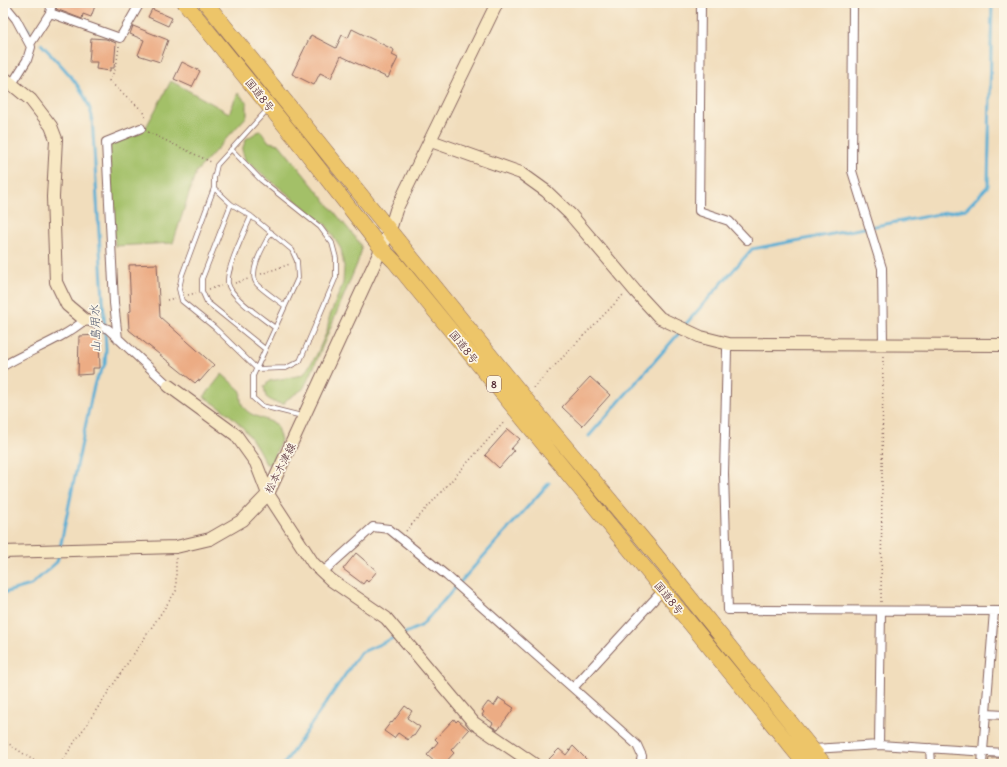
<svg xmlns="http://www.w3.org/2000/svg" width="1007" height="767" font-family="Delius,'Klee One',sans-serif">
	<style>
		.green { fill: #a3c067; stroke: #767049 }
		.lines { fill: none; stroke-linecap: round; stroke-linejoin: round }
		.stream { stroke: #58add4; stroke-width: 3 }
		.building { fill: #ecac84 }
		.lane-casing { stroke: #84625e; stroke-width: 5.5 }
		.street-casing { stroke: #84625e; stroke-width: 10 }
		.secondary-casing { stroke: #84625e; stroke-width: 14 }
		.highway-casing { stroke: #84625e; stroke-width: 16 }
		.path { stroke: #84625e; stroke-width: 1.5; stroke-dasharray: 1 3; stroke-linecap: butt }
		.lane { stroke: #fff; stroke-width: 4 }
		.street { stroke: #fff; stroke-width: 8 }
		.secondary { stroke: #f8e8c3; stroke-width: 12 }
		.highway { stroke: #edc569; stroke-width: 15 }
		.labels { text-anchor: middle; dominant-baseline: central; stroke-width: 3.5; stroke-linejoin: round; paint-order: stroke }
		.shield { fill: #fcf5e5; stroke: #7f5f63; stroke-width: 1 }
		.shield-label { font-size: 10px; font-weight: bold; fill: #4a1f2b }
		.street-label { font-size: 11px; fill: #4a1f2b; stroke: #fcf5e5 }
		.water-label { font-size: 12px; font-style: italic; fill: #50586f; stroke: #fcf5e5 }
	</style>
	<rect width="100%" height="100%" fill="#fcf5e5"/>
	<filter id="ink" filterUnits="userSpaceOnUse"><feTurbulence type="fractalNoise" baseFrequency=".025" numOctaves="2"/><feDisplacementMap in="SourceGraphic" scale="8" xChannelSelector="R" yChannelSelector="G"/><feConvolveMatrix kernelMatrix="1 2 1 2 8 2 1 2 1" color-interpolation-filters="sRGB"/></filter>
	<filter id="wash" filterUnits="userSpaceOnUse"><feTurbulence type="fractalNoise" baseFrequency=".012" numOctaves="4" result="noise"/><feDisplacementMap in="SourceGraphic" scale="16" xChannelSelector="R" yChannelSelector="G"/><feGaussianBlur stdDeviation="0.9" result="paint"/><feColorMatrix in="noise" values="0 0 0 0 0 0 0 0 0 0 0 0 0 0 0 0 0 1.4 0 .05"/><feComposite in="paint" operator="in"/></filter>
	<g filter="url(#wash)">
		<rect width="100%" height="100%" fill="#f1ddbc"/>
		<path class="green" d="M171,81L229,113L238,93L247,103V116L196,172L173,243L115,246L109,148L112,143L138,134L145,129Z
			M259,131H261L269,142L279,144L359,242L362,249L357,264L311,374L303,389L286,400L284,404L273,402L266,397L264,387L269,381L303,375L316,356L327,331L329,318L343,283L344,266L341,249L326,225L245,160L242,150L246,139Z
			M222,374L241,391C238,416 258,415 276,424L281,440L271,464H266C249,430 236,417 204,397Z"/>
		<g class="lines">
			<path class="stream" d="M20,20L29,31
				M41,44C61,65 85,87 92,116L106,349L105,364L95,382L92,394L60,548
				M684,326L752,249L966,209L988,186L992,3
				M589,436L681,331
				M3,593L31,585L57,562L59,554
				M403,634L421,626L549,483
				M284,764L360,653L398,636"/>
		</g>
		<g id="blocks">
			<path class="building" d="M59,3H96L91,17L83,14L82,19L56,9Z
				M152,9L172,18L168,26L148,17Z
				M133,26L168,40L160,62L138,55L144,40L130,34Z
				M352,29L394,50L392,55L398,58L388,78L341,56L331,78L320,73L314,85L292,74L311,35L336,48L342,35L348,38Z
				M91,38L106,39L116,43L114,68H110V71L96,69L97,62H89Z
				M182,62L200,71L192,87L174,79Z
				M157,264L160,317L214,365L200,381L198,380L195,383L129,330L128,312L131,311L129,265Z
				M99,335L100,368H93V374L78,375L79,336Z
				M590,377L610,395L582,426L562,407Z
				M508,429L520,439L511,449L514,451L499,468L485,455Z
				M356,553L377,571L368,582L366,580L363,584L343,569Z
				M499,698L514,708L498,730L491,726L493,723L482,715L484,712L482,710L488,702L494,706Z
				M405,706L412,711L407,718L420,727L414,736L412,735L408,740L398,733L394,738L384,731L391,722L392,723Z
				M454,719L456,722L458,720L469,730L451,750L454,753L444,764H437L427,755L438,742L435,739Z
				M573,746L591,764H544L559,749L566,755Z
				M989,758H1004V764H988Z"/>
		</g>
	</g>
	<g filter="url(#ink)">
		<use href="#blocks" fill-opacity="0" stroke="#84625e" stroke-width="1"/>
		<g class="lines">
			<g class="lane-casing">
				<path id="lane" d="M267,110L217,165L214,178V188L231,204L251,216L292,250L297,261L298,278L253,376V398L262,406L302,416
					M214,188L182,275L179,289L182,301L214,327L257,369L286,368L300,361L336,277V258L332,243L320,227L261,180L231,149
					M231,204L202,279V291L207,302L265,349
					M251,216C245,231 226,269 228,283C230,297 264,319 275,328
					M271,232C265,244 247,272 257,284C265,292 276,299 285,306"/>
			</g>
			<g class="street-casing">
				<path id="street" d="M3,3L16,19L31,47L27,60L12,84
					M49,3L51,8L50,13
					M701,3L699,211L729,221L747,240
					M853,3L852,171L882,268L883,344
					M30,44L50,13L120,38L140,3
					M118,339L114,303L106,142L141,128
					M729,344L727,350L724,474L728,610L1004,611
					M3,366C30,350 61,340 85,320L108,329L169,386
					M323,572L373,527L389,529L447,576L637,745L642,756L640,764
					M573,688L663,590
					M987,714L1004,715
					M879,745L881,611
					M930,748L931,764
					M813,749L879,745L1004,753
					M982,764L994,611"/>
			</g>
			<g class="secondary-casing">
				<path id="secondary" d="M3,77L31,100L51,126L56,139L53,197L56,282L67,305L85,320
					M431,141L521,173L546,191L570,214L636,292L660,318L701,337L729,344L1004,345
					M169,386L236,435L256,463L268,494L313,563L331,580L386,618L474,723L534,764
					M3,552L176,547L210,539L243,520L268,494L390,230L396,210L497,3"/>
			</g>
			<g class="highway-casing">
				<path id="highway" d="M185,3L295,138L381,248L394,261L805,764
					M206,3L528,402L651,549L824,764"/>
			</g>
			<path class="path" d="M119,46L116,68L109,81L144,112L146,120
				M148,132L211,162
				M261,274L290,264
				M235,283L248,279
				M209,289L221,286
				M188,295L196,293
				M167,300L175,298
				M533,388L624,294
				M406,531L505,421
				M881,602L883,356
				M3,740L39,764
				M60,764L176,591V557"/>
			<use href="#lane" class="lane"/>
			<use href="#street" class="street"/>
			<use href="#secondary" class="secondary"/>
			<use href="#highway" class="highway"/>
		</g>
	</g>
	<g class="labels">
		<rect class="shield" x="487" y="376" width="14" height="16" rx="3"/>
		<g class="shield-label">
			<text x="494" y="384">8</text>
		</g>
		<g class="street-label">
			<text transform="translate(260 95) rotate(51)">国道8号</text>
			<text transform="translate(464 347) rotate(51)">国道8号</text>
			<text transform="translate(280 468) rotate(-63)">松本木津線</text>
			<text transform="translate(669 598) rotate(51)">国道8号</text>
		</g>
		<g class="water-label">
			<text transform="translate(95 329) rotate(-92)">山島用水</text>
		</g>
	</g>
	<rect width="1007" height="767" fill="none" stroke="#fcf5e5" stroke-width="16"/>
</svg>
